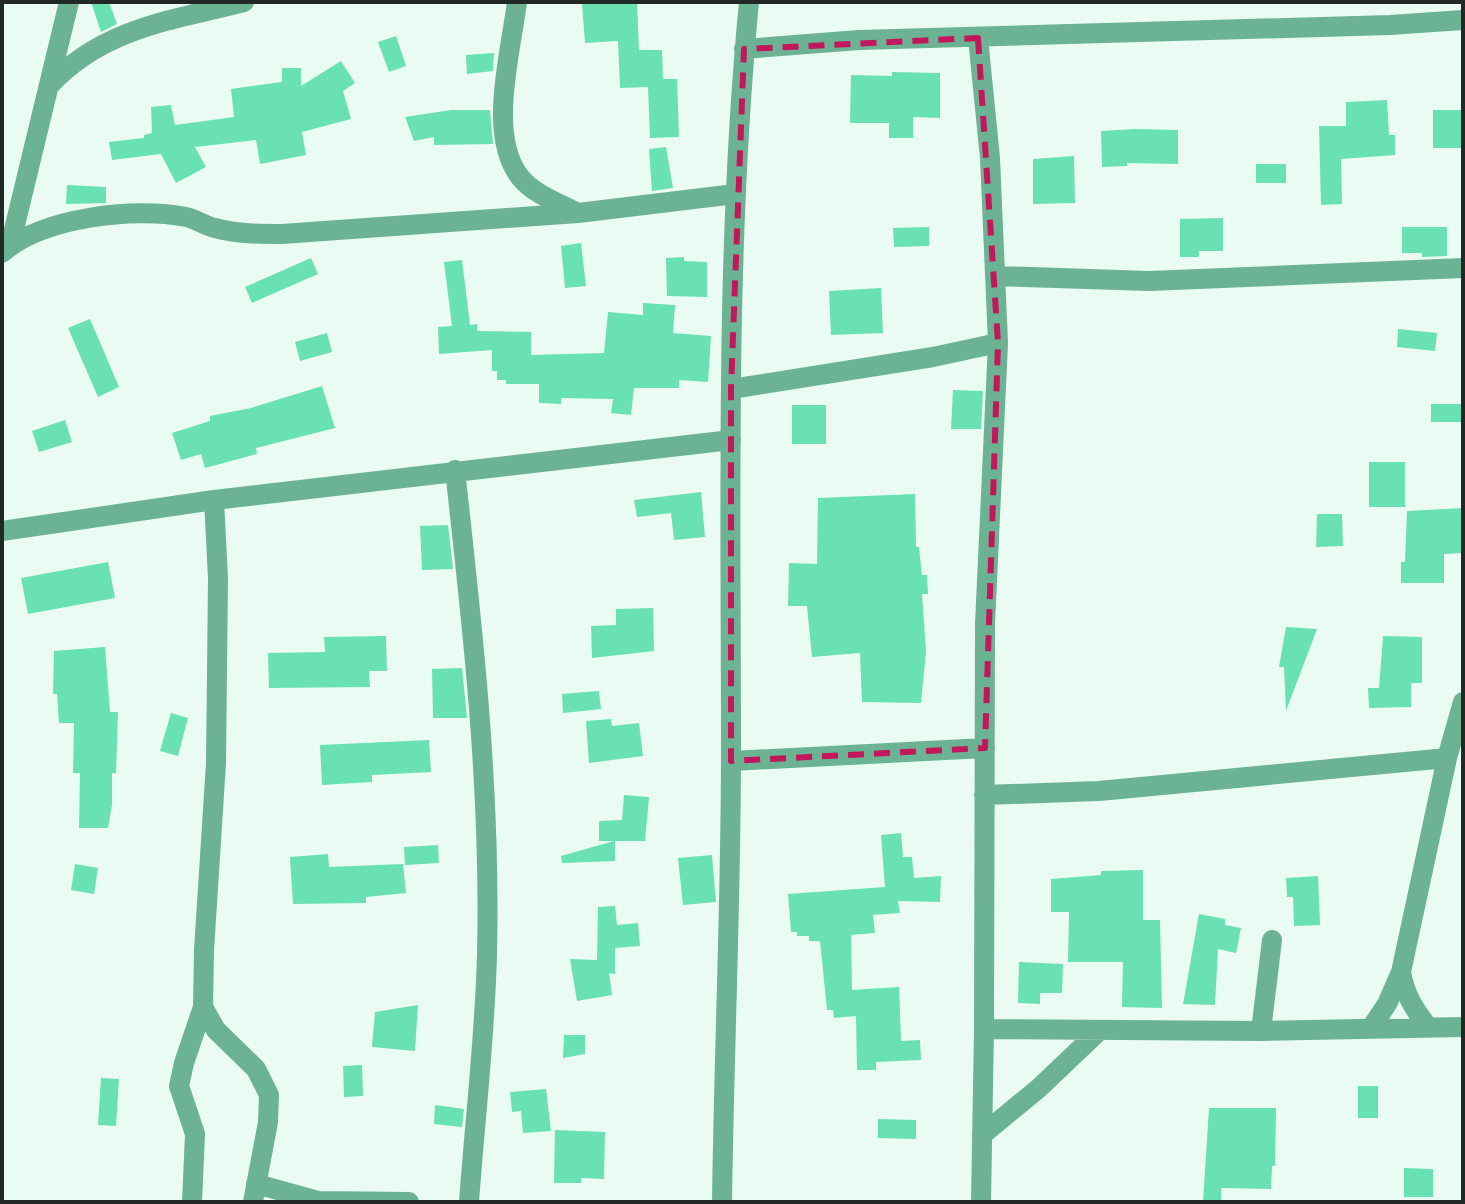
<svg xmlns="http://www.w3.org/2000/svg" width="1465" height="1204" font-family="'Archivo Narrow',sans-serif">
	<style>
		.building { fill: #69e1b2 }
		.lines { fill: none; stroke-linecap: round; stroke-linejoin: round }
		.minor { stroke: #6cb395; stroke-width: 20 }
		.marked { fill: none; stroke: #c2185b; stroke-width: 6; stroke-dasharray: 16 10; stroke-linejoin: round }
	</style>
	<rect width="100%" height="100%" fill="#eafbf3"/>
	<path class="building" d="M91,2H109L117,24L101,32Z
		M637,2L639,50H662L663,79H677L679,137L650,138L648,87L620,88L618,41L585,43L582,4Z
		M396,36L406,66L389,72L378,42Z
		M494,53L493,71L467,74L466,55Z
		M341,61L355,83L343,91L351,119L302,132L306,155L260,164L256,140L195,147L206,167L176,183L161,154L112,160L109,142L144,138V135L152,133L151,107L171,105L175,125L234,117L231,89L282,82V68H301V86Z
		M892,72L940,73V118L913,117V138H889V123H850L851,75L892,76Z
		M1387,100L1389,135H1395V155L1341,159L1342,204L1321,205L1319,126H1346V102Z
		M451,110H490L493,144L434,145V137L414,141L405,117Z
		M1433,110H1463V148H1433Z
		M1135,129L1178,130V164L1127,163V166L1102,167L1101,131Z
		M666,147L673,188L652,191L649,149Z
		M1074,156L1075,203L1033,204V159Z
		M1256,164H1286V183H1256Z
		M67,185L106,187V203L66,204Z
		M1223,218V251H1199V257H1180V219Z
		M929,227V246L894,247L893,228Z
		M1402,227H1447V256L1422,257V253H1402Z
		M581,243L586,286L565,288L561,246Z
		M684,257V261L707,262V297L667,296L666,258Z
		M311,258L318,274L252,303L245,287Z
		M462,260L470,325L477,324V331L531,332V355L604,353L608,312L643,315V303L675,305L673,333L711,336L708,382L679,380V388H634L631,415L611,413L613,399L561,398V404L539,403V384H506V380H497V371H492V350L439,354L438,327L452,326L444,262Z
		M881,288L883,333L831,335L829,291Z
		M90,319L119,387L98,397L68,328Z
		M1398,329L1437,333L1435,351L1397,347Z
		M327,333L332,352L300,361L295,342Z
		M322,386L335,428L256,448L257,454L205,468L201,454L181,460L172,433L210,421V416L251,408Z
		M953,390L983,391L981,429H951Z
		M1431,404H1463V422H1431Z
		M792,405H826V444H792Z
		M65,420L72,442L39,452L32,431Z
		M1369,462H1405V507H1369Z
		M701,492L705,537L674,540L671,513L637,517L634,500Z
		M915,494L916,547H919L922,575H927L928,594H922L926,651L921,703L862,702L860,653L812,657L807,606H788L789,563L817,564L818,498Z
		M1463,508V553L1444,554V583H1401V562H1405L1407,511Z
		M1317,514H1342L1343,546L1316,547Z
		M448,525L453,569L422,570L420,526Z
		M108,562L115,598L28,614L21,578Z
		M653,608L654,651L592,658L591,626L616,625V609Z
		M1286,627L1317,629L1286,711L1284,667H1279Z
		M386,636L387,671H369L370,687L269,688L268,653L325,652L324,637Z
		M1383,636L1422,637V683H1411V707L1369,708L1368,688H1379Z
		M105,647L110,712H118L116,773H112V805L108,828H79L80,773H73L74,723H59L57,694H53L54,651Z
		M462,668L467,718H433L432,669Z
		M599,691L601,709L563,713L562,694Z
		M171,713L188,718L178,756L160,751Z
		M611,719L612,726L639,723L643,756L589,763L586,721Z
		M429,740L431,772L372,775V782L322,785L320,745Z
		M624,795L649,797L645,841H615V861L562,863L561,856L614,841H599V821L622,820Z
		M901,833L903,857H912L914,878L941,876L940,902L898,901L900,913L873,915L875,933L851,935L852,990L899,987L901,1041L920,1040L921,1060L876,1062V1070H857L856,1016L834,1018L833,1010H827L820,941H809V936H797V932H791L788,894L885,887L881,835Z
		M438,845L439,863L405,865L404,847Z
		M328,854L329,867L403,864L406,893L366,897V903L293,904L290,857Z
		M712,855L716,902L683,905L678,858Z
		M75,864L98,868L94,894L71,890Z
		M1143,870V920H1160L1162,1008L1122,1007L1123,962H1068L1069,912H1051V879L1101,875V871Z
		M1318,876L1320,925L1294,926L1293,897H1287L1286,878Z
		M615,906L617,925L638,923L640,946L615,948V974L609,973L612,995L577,1001L570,959L597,960L598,907Z
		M1199,914L1225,919V925L1241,928L1236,953L1218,949L1215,1005L1183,1004Z
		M1019,962L1063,964L1062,993H1040V1004L1018,1003Z
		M418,1005L415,1051L372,1047L375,1012Z
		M564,1035H585V1054L563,1058Z
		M362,1065L363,1096L344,1097L343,1066Z
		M101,1078L119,1079L116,1126L98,1125Z
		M1358,1086H1378V1118H1358Z
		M546,1089L551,1131L523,1133L521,1111L512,1112L510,1092Z
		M435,1105L464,1109L462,1127L434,1124Z
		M1209,1108H1276L1275,1166H1272L1271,1189L1221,1188V1202H1203Z
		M878,1119L916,1120V1139L878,1138Z
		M555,1130L605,1132L604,1179L581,1178V1183H554Z
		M1404,1168L1433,1169V1197H1404Z"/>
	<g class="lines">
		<path class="minor" d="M517,2C511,52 487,135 520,177C533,194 559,203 578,213
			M978,38L990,158L998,343L985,624L984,1029L981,1202
			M744,49L859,40L1390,25L1463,20
			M50,85C103,28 173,20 244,2
			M10,246L69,2
			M2,253C43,217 134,207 186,217C196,219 205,226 215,228C238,234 259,234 282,234L578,213L735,194
			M997,276L1149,281L1463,268
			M731,389L933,357L998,343
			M455,470C473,631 491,792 487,954C485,1037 475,1119 469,1202
			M214,500L218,578L216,763L204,950L203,1007L216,1030L256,1069L269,1095L268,1122L253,1202
			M2,531L214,500L731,440
			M731,761L985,748
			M984,795L1099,791L1447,758
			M1401,972C1405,995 1414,1009 1428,1027
			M1371,1028L1387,1004L1401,972L1447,758L1463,702
			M984,1029L1261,1031L1463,1027
			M1261,1031L1272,940
			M982,1135L1039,1088L1100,1030
			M256,1184L318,1201L409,1202
			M192,1202L195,1134L179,1086L184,1063L203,1007
			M722,1202C724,1051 731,900 731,750C731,500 725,250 749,2"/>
	</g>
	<path class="marked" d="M978,38L998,343L985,748L731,761V389L744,49Z"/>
	<rect width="1465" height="1204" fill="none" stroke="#212825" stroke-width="8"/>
</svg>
